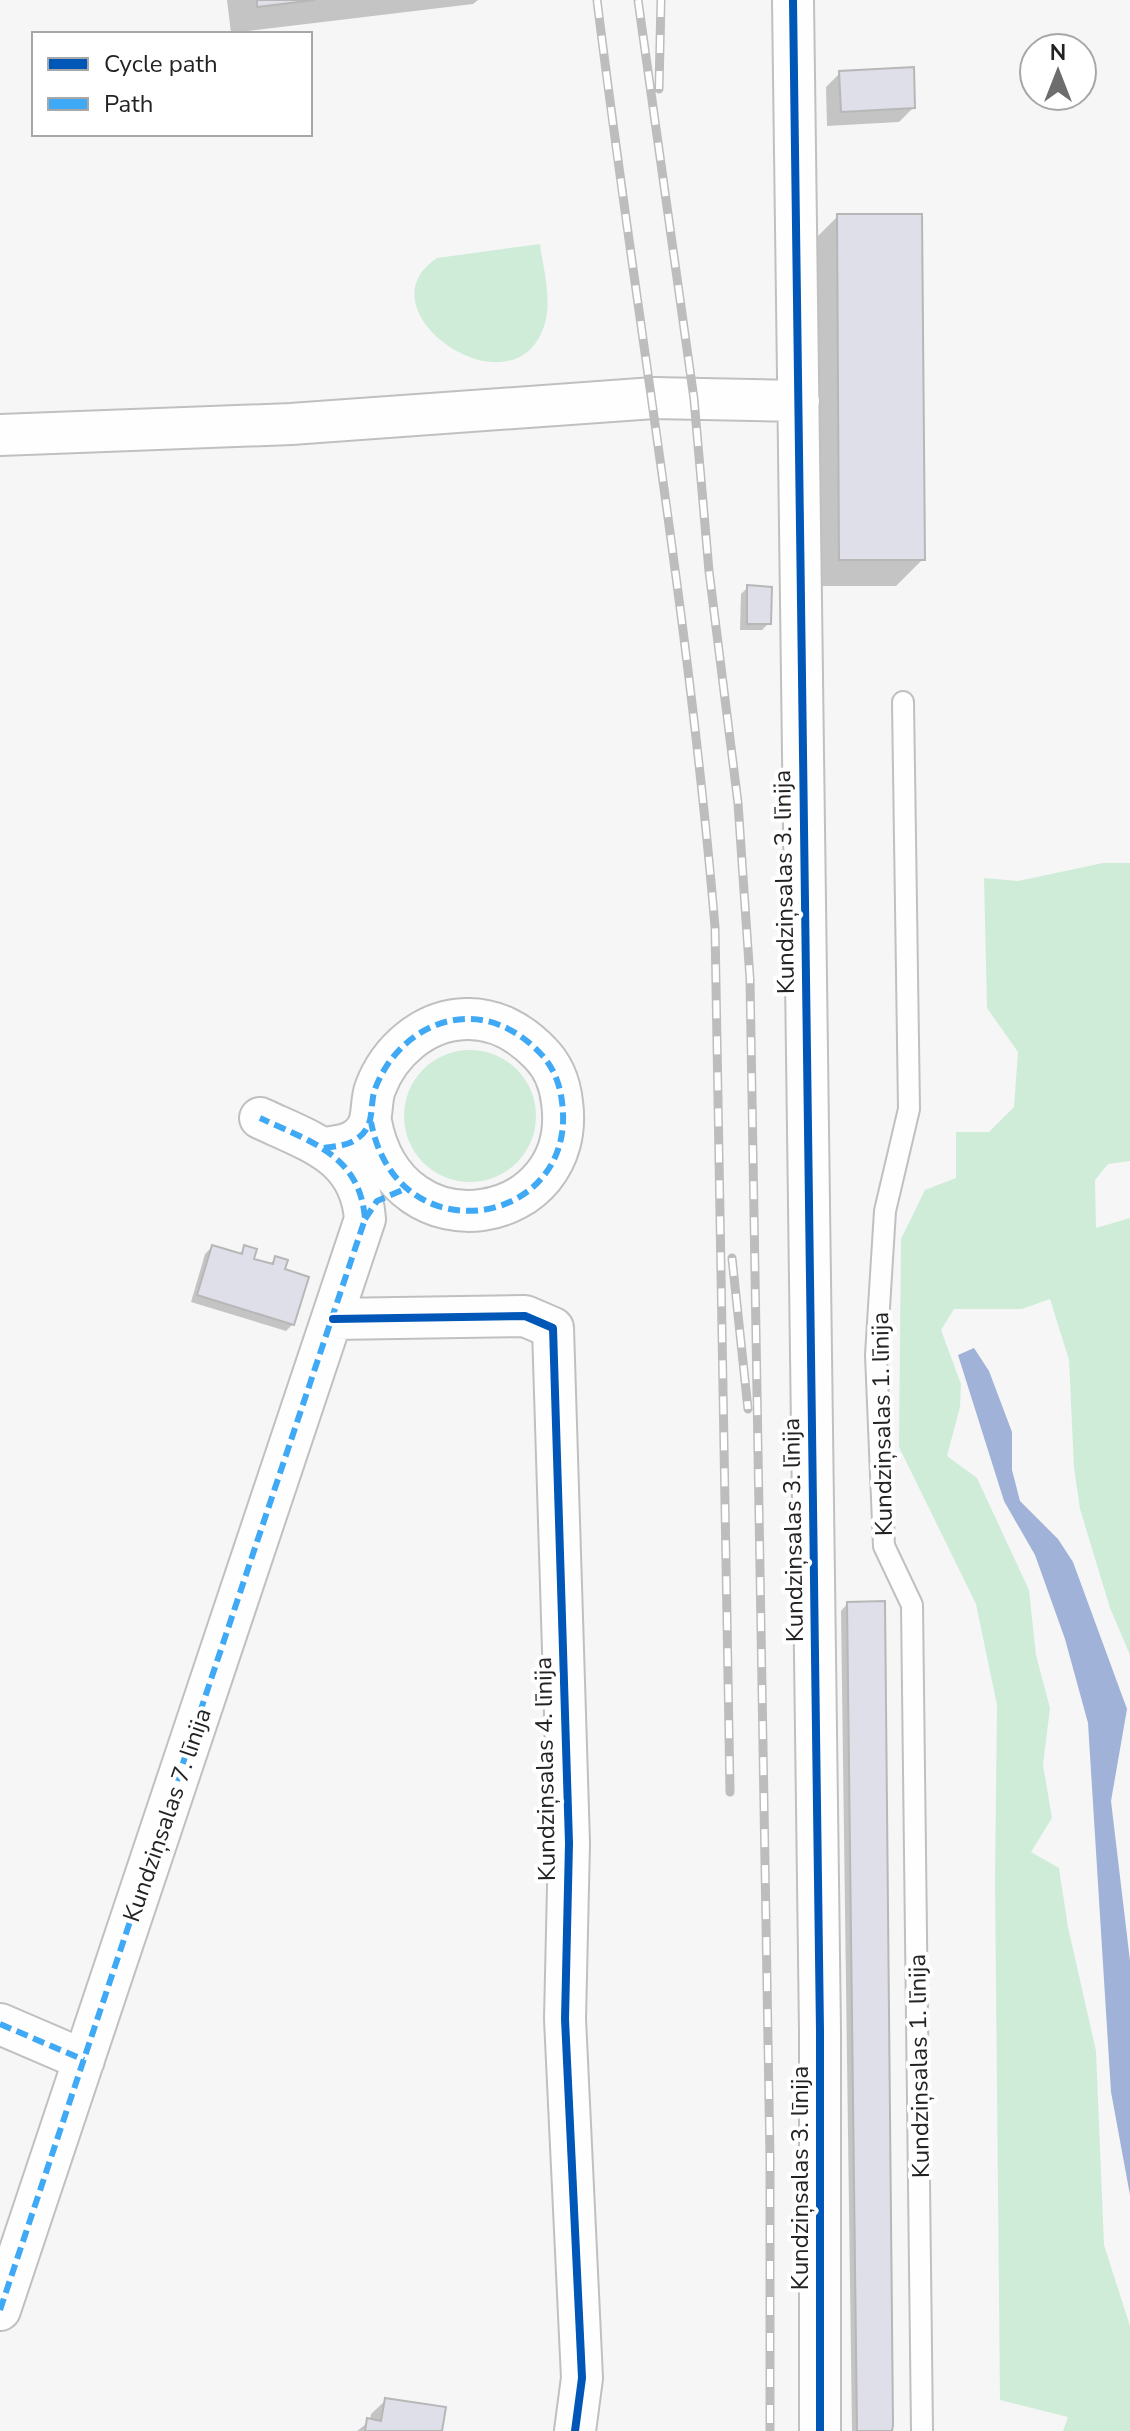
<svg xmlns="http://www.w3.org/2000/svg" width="1130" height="2431" font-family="'Nunito Sans',sans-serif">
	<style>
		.green { fill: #cfecd9 }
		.water { fill: #a0b2d8 }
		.shadow { fill: #0003 }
		.building { fill: #dedfe8; stroke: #b7b7b7; stroke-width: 2 }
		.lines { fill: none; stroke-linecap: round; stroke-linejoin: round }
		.service-casing { stroke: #c0c0c0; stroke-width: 24 }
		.minor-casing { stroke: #c0c0c0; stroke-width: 44 }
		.service { stroke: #fefefe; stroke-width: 20 }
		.minor { stroke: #fefefe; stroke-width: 40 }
		.rail-casing { stroke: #bdbdbd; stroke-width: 9 }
		.rail { stroke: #fff; stroke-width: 6; stroke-dasharray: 18; stroke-linecap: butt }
		.quiet { stroke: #3fa9f5; stroke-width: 6; stroke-dasharray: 12 6; stroke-linecap: butt }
		.cycleway-casing { stroke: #fff; stroke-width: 13 }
		.cycleway { stroke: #0057b8; stroke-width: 8 }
		.labels { text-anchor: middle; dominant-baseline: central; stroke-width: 8; stroke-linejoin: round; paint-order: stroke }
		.street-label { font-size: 24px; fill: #232324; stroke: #fff }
	</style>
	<rect width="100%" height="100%" fill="#f6f6f6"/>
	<path class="green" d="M540,244C543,268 552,299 545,323C517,421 356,311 437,258Z
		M1103,863H1130V1161L1108,1164L1095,1180L1096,1228L1130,1218V1655L1110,1608L1080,1509L1074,1468L1069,1360L1050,1299L1022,1309H954L941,1330L961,1384L960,1407L947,1456L977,1478L1029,1590L1036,1655L1050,1708L1043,1765L1052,1818L1031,1852L1059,1868L1068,1927L1096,2051L1104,2245L1130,2326V2431H1063L1068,2417L1000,2400L995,1880L997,1705L976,1604L899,1447L901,1239L925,1190L956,1178V1132H989L1014,1107L1018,1052L987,1008L984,878L1018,881Z
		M404 1116a66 66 0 1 1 132 0a66 66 0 1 1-132 0Z"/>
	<path class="water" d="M974,1348L989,1371L1012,1432V1470L1020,1501L1058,1539L1073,1562L1127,1709L1111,1801L1130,1961V2195L1111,2092L1088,1723L1065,1639L1035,1555L1004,1501L958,1355Z"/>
	<path class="shadow" d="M227,0H478L473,4L231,33Z
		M840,73L913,108L899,122L827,126L826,87Z
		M838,216L923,559L896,586H813L811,243Z
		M748,587L769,623L762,630H740L741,594Z
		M212,1247L238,1255L245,1248L252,1260L269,1265L276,1258L282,1270L293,1324L286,1331L191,1302L205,1254Z
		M847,1604L890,2431H852L841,1611Z
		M386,2400L440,2431H357L370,2421L371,2414Z"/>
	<path class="building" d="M257,0H315L257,7Z
		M914,67L915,108L841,112L839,71Z
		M837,214H922L925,560H839Z
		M747,585L772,587L771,624H747Z
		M212,1245L242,1254L244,1245L257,1249L254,1259L273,1264L275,1256L288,1260L285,1269L309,1277L294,1325L197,1295Z
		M885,1601L893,2425L892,2431H857L847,1602Z
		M385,2398L446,2407L442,2431H365L367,2418L381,2421Z"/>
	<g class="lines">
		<g class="service-casing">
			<path id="service" d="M903,702L909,1109L885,1211L876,1355L884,1546L912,1605L922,2431"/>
		</g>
		<g class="minor-casing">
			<path id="minor" d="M793,0L820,2031V2431
				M0,435L291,424L654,398L799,401
				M324,1148C336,1146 348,1146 358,1138C376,1125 369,1106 375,1089C389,1051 424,1020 466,1019C495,1018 521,1033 540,1053C553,1066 560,1084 562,1102C579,1226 397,1259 371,1122
				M333,1319L525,1316L553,1328L569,1843L565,2019L582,2378L575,2431
				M0,2024L84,2060
				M0,2310L365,1219C360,1155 311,1142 260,1118"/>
		</g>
		<use href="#service" class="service"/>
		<use href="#minor" class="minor"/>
		<g class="rail-casing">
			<path id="rail" d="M597,0C635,309 689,616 715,927L730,1792
				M638,0L694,399L709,571L738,803L750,979L770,2159V2431
				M659,89L661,0
				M732,1258L748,1409"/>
		</g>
		<use href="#rail" class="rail"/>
		<path class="quiet" d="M324,1148C336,1146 348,1146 358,1138C376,1125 369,1106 375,1089C389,1051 424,1020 466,1019C495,1018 521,1033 540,1053C553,1066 560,1084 562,1102C579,1226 397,1259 371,1122
			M365,1219L377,1201L405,1189
			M0,2024L84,2060
			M0,2310L365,1219C360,1155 311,1142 260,1118"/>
		<g class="cycleway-casing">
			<path id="cycleway" d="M793,0L820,2031V2431
				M333,1319L525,1316L553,1328L569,1843L565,2019L582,2378L575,2431"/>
		</g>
		<use href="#cycleway" class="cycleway"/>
	</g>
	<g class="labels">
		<g class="street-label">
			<text transform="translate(784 882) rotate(-91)">Kundziņsalas 3. līnija</text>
			<text transform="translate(882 1424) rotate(-91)">Kundziņsalas 1. līnija</text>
			<text transform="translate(793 1530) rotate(-91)">Kundziņsalas 3. līnija</text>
			<text transform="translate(545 1769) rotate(-91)">Kundziņsalas 4. līnija</text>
			<text transform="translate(167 1815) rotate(-71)">Kundziņsalas 7. līnija</text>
			<text transform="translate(919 2066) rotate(-91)">Kundziņsalas 1. līnija</text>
			<text transform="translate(800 2178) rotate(-90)">Kundziņsalas 3. līnija</text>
		</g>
	</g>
	<rect x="32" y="32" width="280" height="104" fill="#ffffff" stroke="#a7a7a7" stroke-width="2"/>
	<rect x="48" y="58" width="40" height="12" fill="#0057b8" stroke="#a7a7a7" stroke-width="2"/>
	<text x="104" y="72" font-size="24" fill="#232324">Cycle path</text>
	<rect x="48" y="98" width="40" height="12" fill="#3fa9f5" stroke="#a7a7a7" stroke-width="2"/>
	<text x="104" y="112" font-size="24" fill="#232324">Path</text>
	<g transform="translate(1058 72)"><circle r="38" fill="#ffffff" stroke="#a7a7a7" stroke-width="2"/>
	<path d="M0-6L14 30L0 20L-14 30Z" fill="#6d6d6e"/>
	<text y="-12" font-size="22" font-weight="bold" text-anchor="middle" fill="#232324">N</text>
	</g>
</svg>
